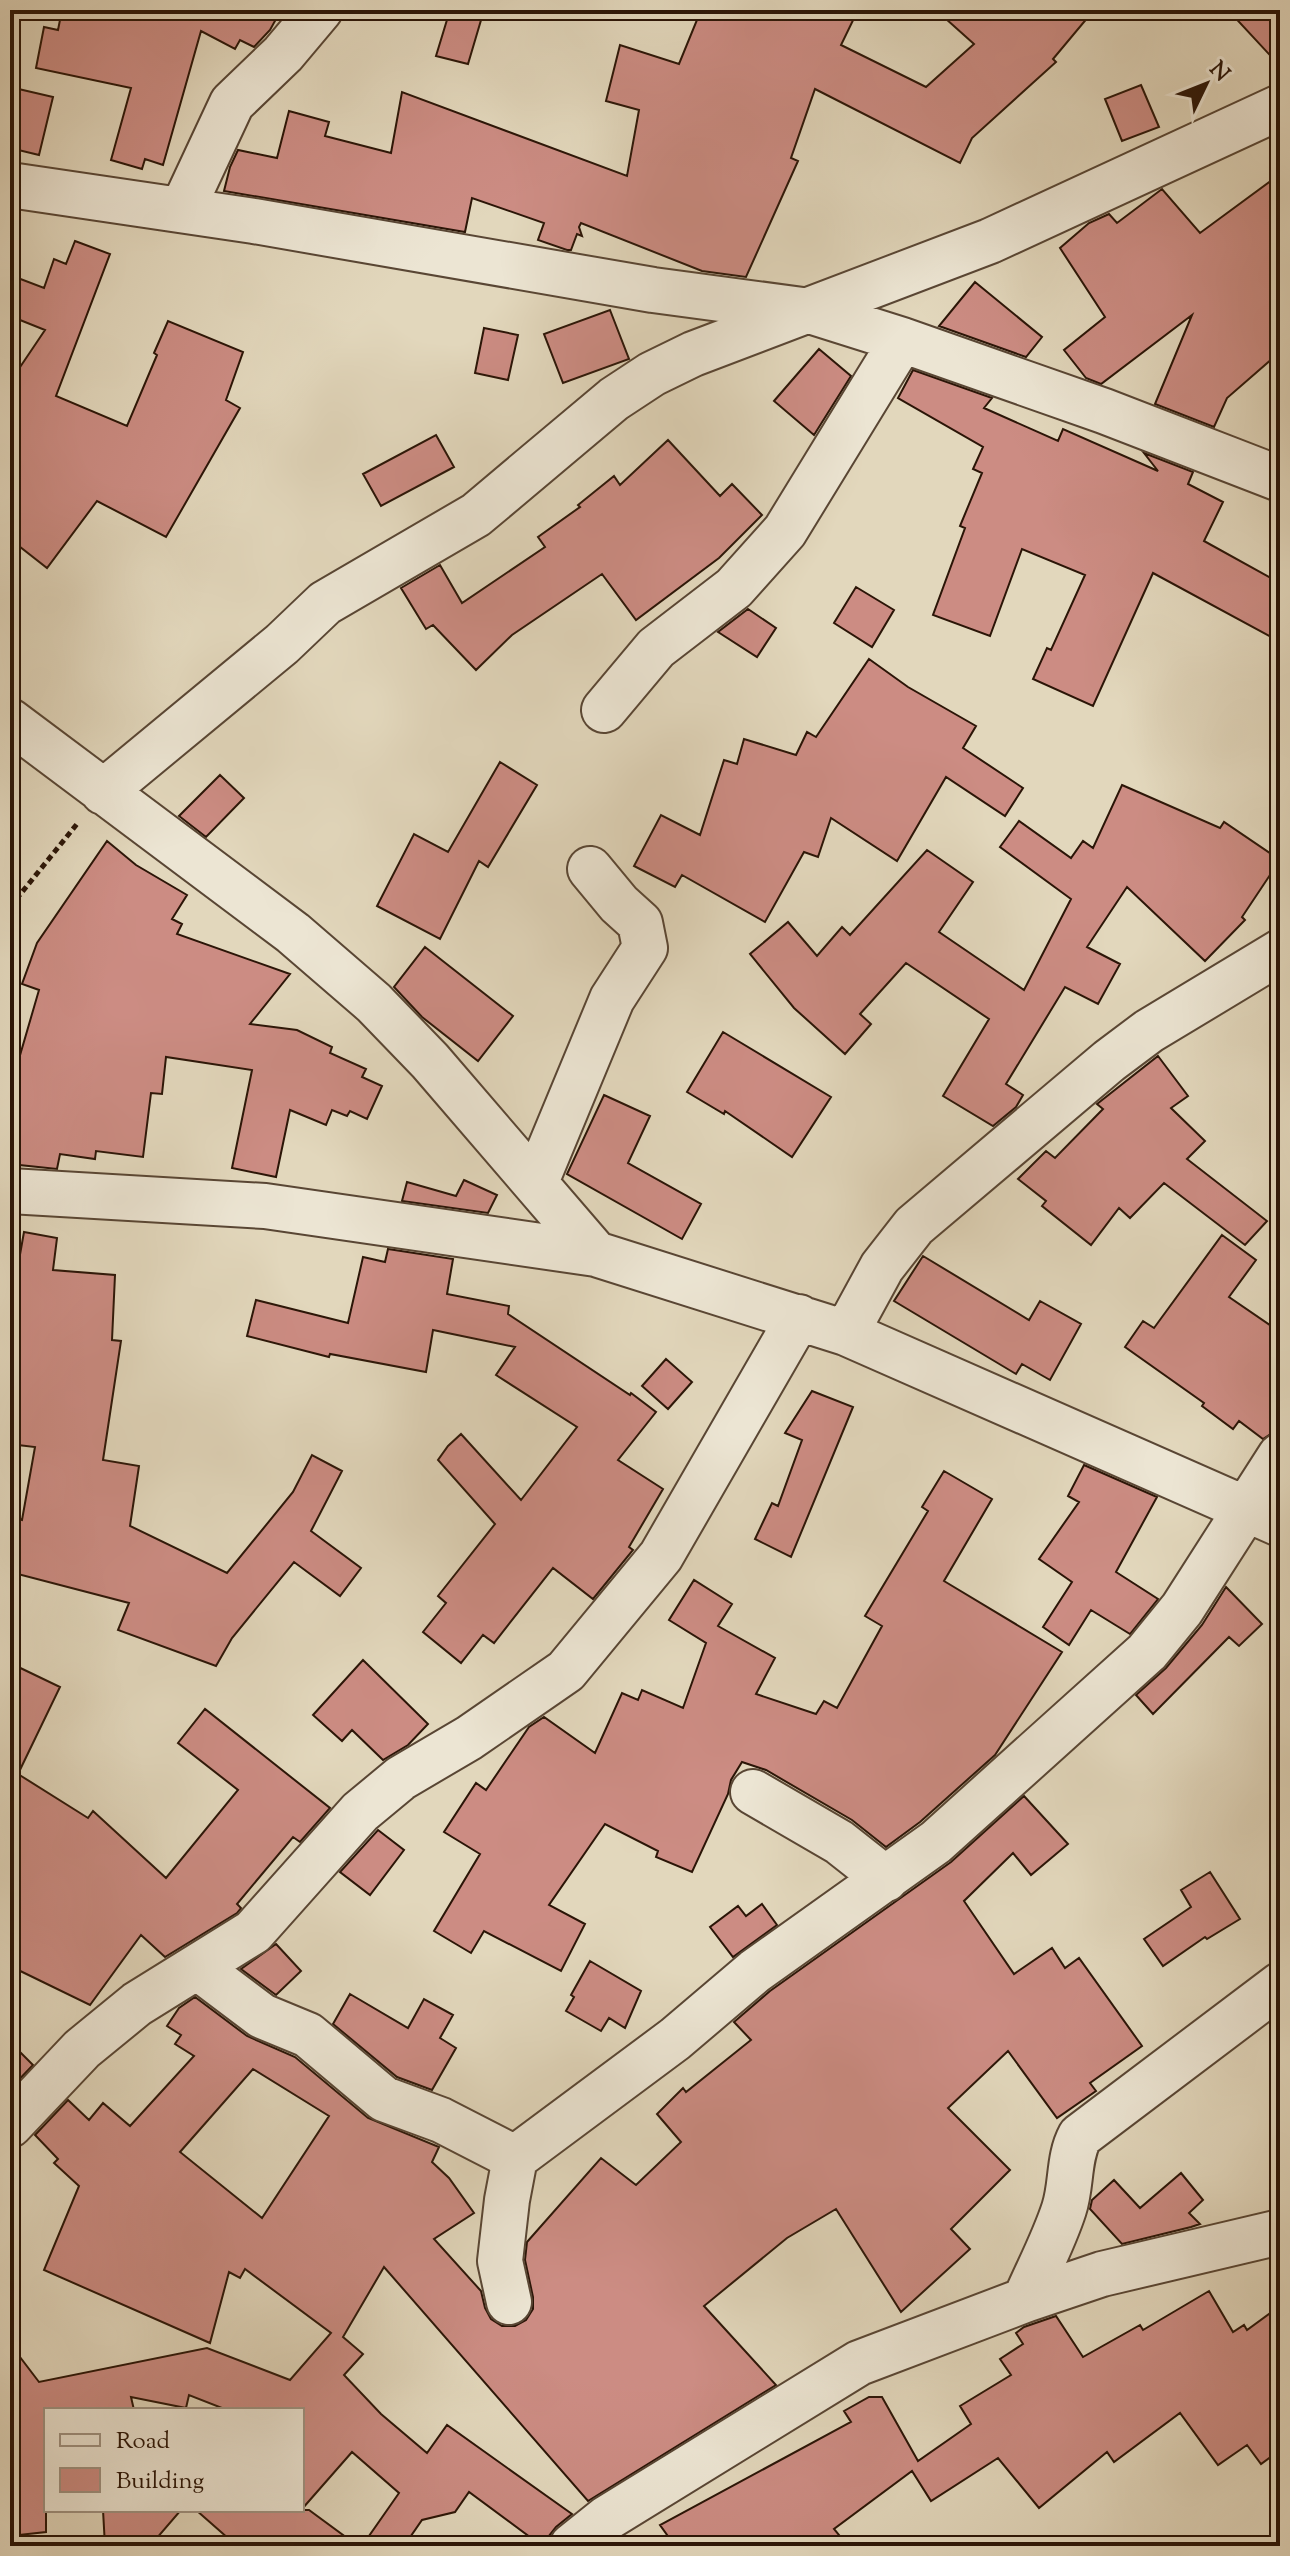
<svg xmlns="http://www.w3.org/2000/svg" width="1290" height="2556" font-family="'Sorts Mill Goudy',serif">
	<style>
		.building { fill: #cc8c83; stroke: #2b1507; stroke-width: 2; fill-rule: evenodd }
		.lines { fill: none; stroke-linecap: round; stroke-linejoin: round }
		.minor-casing { stroke: #594634; stroke-width: 48 }
		.path { stroke: #2b1507; stroke-width: 5; stroke-dasharray: 6 4; stroke-linecap: butt }
		.minor { stroke: #ece5d3; stroke-width: 44 }
	</style>
	<rect width="100%" height="100%" fill="#e2d7bc"/>
	<filter id="stains"><feTurbulence type="fractalNoise" baseFrequency=".0025" numOctaves="4"/><feColorMatrix values="0 0 0 0 .2 0 0 0 0 .09 0 0 0 0 .02 0 0 0 .5 -.17"/></filter>
	<radialGradient id="worn" r=".72"><stop offset=".6" stop-color="#630" stop-opacity="0"/><stop offset="1" stop-color="#630" stop-opacity=".3"/></radialGradient>
	<path class="building" d="M62,10H281L270,30L254,47L240,40L235,49L201,31L163,165L145,159L142,169L111,160L131,88L36,68L44,27L58,30Z
		M450,10H484L468,64L436,56Z
		M701,10H858L841,45L926,87L974,44L936,10H1094L1053,59L1056,62L972,138L960,163L815,89L791,158L798,161L746,277L702,271L581,223L579,227L582,236L577,234L571,250H567L538,240L544,223L472,198L465,232L224,191L230,167L238,150L277,158L289,111L329,122L325,136L391,153L402,92L627,176L639,110L606,101L620,45L679,64Z
		M1228,10H1280V66Z
		M1141,85L1159,127L1122,141L1105,99Z
		M10,87L53,97L39,155L10,148Z
		M1280,174V352L1227,398L1214,427L1155,404L1192,315L1101,384L1086,378L1064,350L1105,317L1060,248L1089,223L1109,214L1117,223L1162,189L1200,233Z
		M75,241L110,254L56,396L127,426L157,355L154,353L168,321L243,352L226,400L240,408L166,537L97,501L47,568L10,539V382L45,330L10,316V275L44,288L54,259L66,264Z
		M975,282L1042,337L1026,357L939,326Z
		M610,310L629,359L563,383L544,334Z
		M484,328L518,335L508,380L475,373Z
		M819,349L851,376L814,435L774,401Z
		M913,370L992,398L984,408L1058,441L1063,429L1158,471L1144,453L1193,472L1188,484L1223,502L1204,541L1280,583V619L1271,637L1153,573L1093,706L1033,679L1047,648L1051,650L1085,575L1022,549L990,636L933,615L965,528L960,526L982,473L973,469L983,447L898,398Z
		M436,435L454,467L381,506L363,474Z
		M668,440L720,496L732,484L762,515L719,558L636,620L602,574L512,635L476,670L433,625L426,629L401,588L440,565L462,603L545,547L538,537L580,507L578,505L614,476L620,485Z
		M856,587L894,610L872,647L834,623Z
		M748,609L776,628L757,657L718,632Z
		M869,659L908,687L976,726L963,748L1023,788L1005,816L946,777L897,861L831,818L818,857L804,852L765,922L682,875L675,887L634,866L661,815L700,835L724,760L737,764L744,739L796,755L807,732L816,737Z
		M500,762L537,785L488,867L479,861L440,939L377,906L414,834L448,852Z
		M220,775L244,798L206,837L179,816Z
		M1122,785L1220,828L1224,822L1280,860L1242,917L1245,920L1205,961L1127,887L1087,947L1120,964L1098,1004L1065,987L1006,1084L1023,1095L1016,1107L993,1126L943,1096L989,1019L906,963L860,1014L871,1024L845,1054L794,1008L750,954L788,922L817,956L842,927L850,935L927,850L973,882L939,932L1024,990L1071,899L1000,847L1019,821L1071,858L1083,841L1093,848Z
		M107,841L136,865L187,895L172,919L182,924L177,934L290,974L250,1024L297,1030L332,1047L330,1053L366,1069L362,1077L382,1086L367,1119L350,1111L347,1116L332,1110L326,1125L290,1110L276,1177L232,1168L252,1070L166,1057L162,1094L151,1093L143,1157L96,1151L95,1159L60,1154L57,1169L10,1164V1069H16L39,990L22,984L37,943Z
		M425,947L513,1016L478,1061L422,1017L394,987Z
		M723,1032L831,1097L792,1157L725,1111L724,1114L687,1092Z
		M1158,1056L1188,1096L1171,1108L1205,1141L1187,1159L1267,1221L1245,1245L1164,1183L1130,1218L1119,1208L1091,1245L1042,1206L1046,1201L1018,1179L1046,1151L1055,1158L1103,1109L1097,1104Z
		M604,1095L650,1116L628,1163L701,1204L682,1239L567,1174Z
		M464,1180L497,1195L488,1213L402,1201L407,1182L456,1196Z
		M24,1232L57,1238L53,1270L115,1275L112,1340L121,1341L103,1460L139,1466L130,1526L227,1573L293,1492L312,1455L342,1471L311,1531L361,1568L340,1596L294,1562L232,1638L216,1666L118,1630L129,1603L10,1572V1517L22,1520L35,1447L10,1444V1311Z
		M1222,1235L1256,1260L1229,1297L1280,1332V1425L1274,1432L1263,1439L1239,1421L1233,1429L1202,1406L1204,1403L1125,1347L1143,1321L1154,1328Z
		M388,1249L453,1259L447,1294L509,1306L508,1314L630,1395L631,1393L656,1412L618,1460L663,1489L629,1547L633,1550L593,1599L553,1568L494,1643L483,1635L461,1663L423,1632L446,1603L438,1596L495,1524L438,1460L448,1446L461,1434L521,1500L577,1427L496,1375L515,1347L433,1330L426,1372L330,1354L329,1357L247,1336L256,1300L348,1323L363,1257L385,1262Z
		M923,1256L1029,1320L1040,1301L1081,1324L1050,1380L1022,1364L1016,1374L894,1301Z
		M666,1359L692,1382L668,1409L642,1386Z
		M812,1391L853,1407L791,1557L755,1539L772,1503L778,1506L802,1440L785,1433Z
		M1084,1465L1157,1497L1116,1572L1158,1599L1130,1634L1091,1610L1069,1645L1043,1627L1072,1582L1039,1559L1079,1502L1068,1496Z
		M944,1471L992,1499L944,1581L1062,1652L995,1755L920,1822L886,1847L852,1820L766,1770L742,1762L731,1780L728,1794L692,1872L656,1857L658,1851L605,1824L549,1905L585,1924L561,1971L484,1931L471,1953L434,1931L480,1854L444,1832L476,1783L486,1790L529,1727L544,1717L595,1753L622,1693L638,1700L642,1690L683,1708L706,1643L669,1620L694,1580L732,1604L718,1626L775,1658L756,1694L816,1714L824,1701L837,1708L882,1626L865,1616L928,1511L922,1507Z
		M1226,1587L1262,1624L1239,1646L1229,1637L1153,1714L1136,1695L1166,1668L1202,1625Z
		M363,1660L428,1724L408,1745L383,1760L352,1730L342,1741L313,1715Z
		M10,1663L60,1687L18,1774L88,1818L93,1811L166,1878L238,1790L178,1743L205,1709L330,1808L300,1842L293,1837L237,1904L241,1908L237,1913L165,1957L141,1935L90,2005L10,1966Z
		M1024,1796L1068,1844L1031,1875L1013,1853L964,1901L1014,1974L1052,1948L1065,1968L1079,1958L1142,2046L1090,2083L1096,2091L1057,2118L1008,2051L948,2108L1010,2170L951,2229L970,2249L901,2312L836,2209L787,2238L704,2306L776,2385L588,2501L384,2267L343,2337L363,2354L344,2375L381,2414L427,2453L447,2425L572,2514L556,2527L549,2536L548,2546H542L469,2492L455,2512L422,2520L404,2546H362L399,2493L352,2452L302,2509V2410H227L189,2395L186,2408L131,2397L134,2410H46V2532L10,2536V2344L39,2382L207,2348L290,2380L331,2333L245,2269L240,2278L229,2272L210,2343L44,2270L79,2186L54,2163L58,2159L35,2135L68,2100L89,2120L103,2103L130,2126L194,2056L175,2044L181,2035L167,2026L179,2008L195,1997L247,2036L295,2057L368,2118L439,2147L432,2162L449,2178L474,2213L434,2239L481,2291L485,2308L491,2319L502,2326H515L526,2320L533,2309V2297L525,2260L527,2242L601,2158L636,2185L681,2142L657,2114L683,2088L686,2092L751,2040L734,2022L770,1991L951,1862ZM253,2069L329,2116L262,2218L180,2152Z
		M378,1830L404,1850L370,1895L340,1872Z
		M1210,1872L1240,1919L1207,1939L1205,1937L1163,1966L1144,1939L1191,1907L1181,1890Z
		M762,1904L777,1925L733,1957L710,1927L738,1906L746,1916Z
		M276,1944L301,1971L276,1995L241,1969Z
		M590,1961L641,1991L625,2028L609,2018L601,2031L566,2011L574,1997L571,1995Z
		M350,1994L408,2028L424,1999L453,2015L440,2038L456,2048L432,2090L397,2077L333,2024Z
		M10,2042L33,2065L10,2089Z
		M1181,2173L1203,2200L1189,2213L1200,2224L1191,2227L1122,2244L1090,2209L1092,2200L1114,2180L1140,2208Z
		M1209,2291L1233,2332L1244,2325L1247,2330L1280,2306V2450L1261,2464L1247,2445L1218,2465L1180,2413L1114,2462L1107,2452L1039,2508L998,2458L931,2501L912,2471L834,2529L848,2546H675L660,2525L851,2422L844,2411L869,2397H882L918,2461L971,2424L960,2406L1011,2375L1000,2359L1023,2344L1016,2333L1024,2327L1056,2316L1083,2357L1140,2325L1143,2330Z
		M103,2510H181L150,2546H105Z
		M196,2510H309L358,2546H237Z"/>
	<g class="lines">
		<g class="minor-casing">
			<path id="minor" d="M10,185L254,221L653,290L810,311L902,340L1104,411L1280,479
				M182,210L232,103L283,54L320,10
				M604,710L656,648L734,588L785,531L902,340
				M10,721L293,933L374,1003L430,1061L596,1254
				M103,792L282,644L325,603L476,515L614,399L652,374L693,354L990,241L1280,107
				M536,1182L612,999L645,948L640,923L619,904L590,869
				M10,1191L265,1206L596,1254L846,1333L1280,1524
				M846,1333L882,1267L914,1226L1109,1061L1149,1031L1280,952
				M753,1792L839,1842L886,1879
				M197,1967L262,2016L308,2035L384,2099L441,2120L515,2158
				M10,2125L82,2049L137,2004L253,1932L360,1812L401,1778L469,1738L566,1671L661,1556L799,1317
				M1025,2300C1038,2270 1054,2240 1064,2209C1072,2185 1068,2158 1080,2136L1280,1985
				M509,2302L500,2261L507,2200L515,2158L675,2039L755,1971L936,1842L1147,1652L1182,1609L1280,1456
				M572,2546L607,2518L859,2363L1025,2300L1102,2274L1280,2232"/>
		</g>
		<path class="path" d="M10,907L77,824"/>
		<use href="#minor" class="minor"/>
	</g>
	<rect width="1290" height="2556" fill="none" stroke="#e2d7bc" stroke-width="40"/>
	<rect x="12" y="12" width="1266" height="2532" fill="none" stroke="#2b1507" stroke-width="4"/>
	<rect x="20" y="20" width="1250" height="2516" fill="none" stroke="#2b1507" stroke-width="2"/>
	<rect x="44" y="2408" width="260" height="104" fill="#ece5d3" stroke="#9f9281" stroke-width="2"/>
	<rect x="60" y="2434" width="40" height="12" fill="#ece5d3" stroke="#9f9281" stroke-width="2"/>
	<text x="116" y="2448" font-size="24" fill="#2b1507">Road</text>
	<rect x="60" y="2468" width="40" height="24" fill="#cc8c83" stroke="#9f9281" stroke-width="2"/>
	<text x="116" y="2488" font-size="24" fill="#2b1507">Building</text>
	<g transform="translate(1206 84) rotate(47)" stroke="#ece5d3" stroke-width="6" paint-order="stroke">
	<path d="M0-6L14 30L0 20L-14 30Z" fill="#2b1507"/>
	<text y="-12" font-size="22" font-weight="bold" text-anchor="middle" fill="#2b1507">N</text>
	</g>
	<rect width="100%" height="100%" filter="url(#stains)"/>
	<rect width="100%" height="100%" fill="url(#worn)"/>
</svg>
